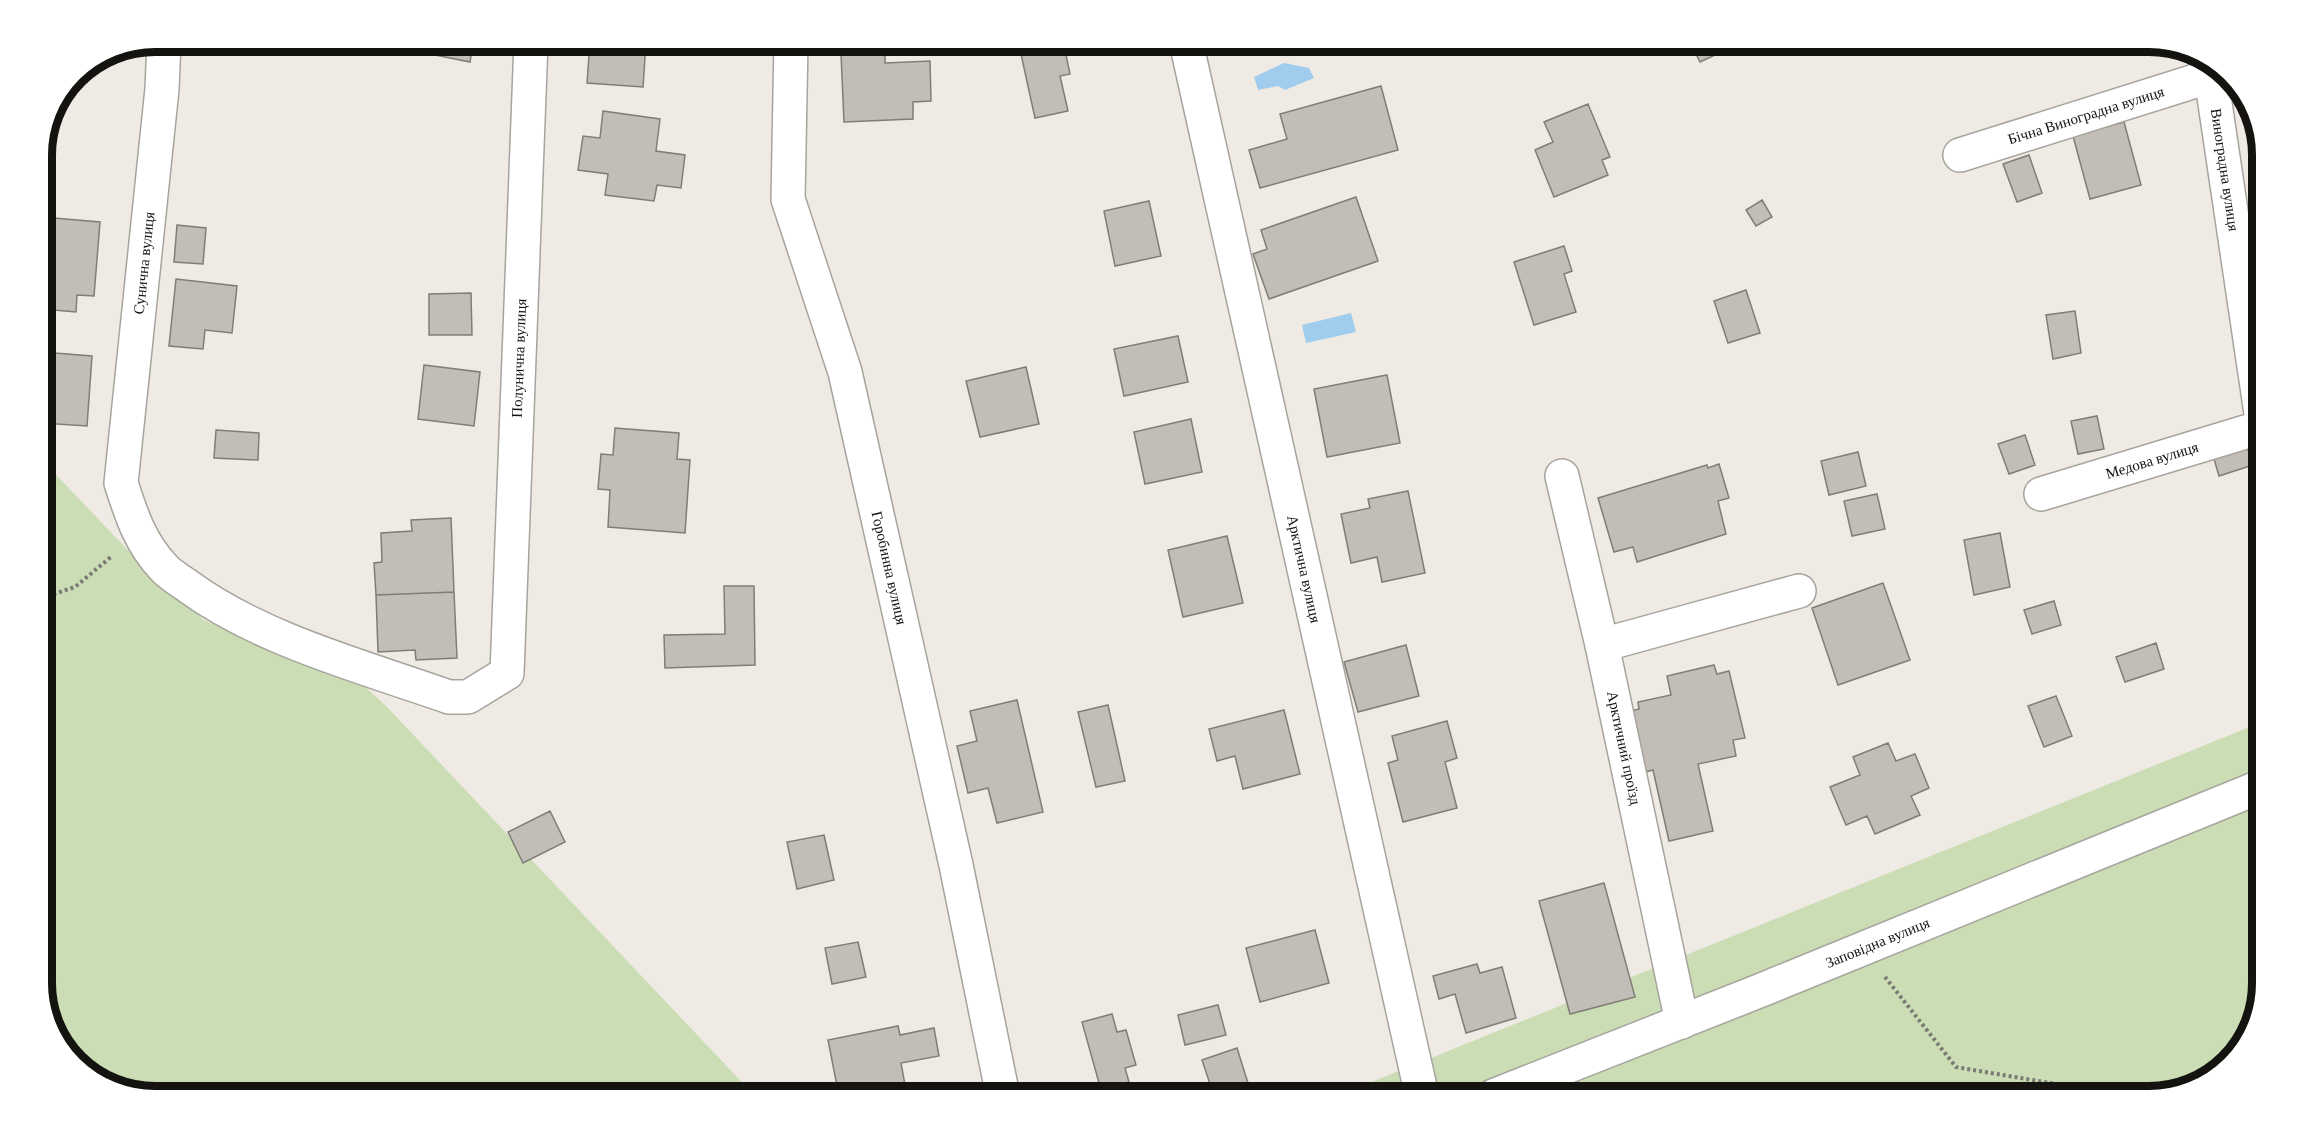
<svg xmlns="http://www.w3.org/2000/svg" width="2304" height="1138" font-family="'Times New Roman',serif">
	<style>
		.green { fill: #caddb4 }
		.water { fill: #a0cdee }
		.building { fill: #c2beb7; stroke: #807d76; stroke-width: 1.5 }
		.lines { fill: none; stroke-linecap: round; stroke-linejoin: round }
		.minor-casing { stroke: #a7a49d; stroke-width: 36 }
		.path { stroke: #7b7974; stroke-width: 4; stroke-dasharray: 3 3; stroke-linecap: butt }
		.minor { stroke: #fff; stroke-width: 33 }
		.labels { text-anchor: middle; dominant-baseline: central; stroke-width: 4.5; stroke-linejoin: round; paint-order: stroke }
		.street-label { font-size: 15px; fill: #141310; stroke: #fff }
		.rim { fill: none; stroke: #141310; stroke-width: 8 }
	</style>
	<rect width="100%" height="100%" fill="#efebe4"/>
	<path class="green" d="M42,460L143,566L204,620L256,643L349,672L386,706L755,1096H156L106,1084L61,1046L42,990Z
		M2262,722V982L2250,1032L2211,1077L2149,1096H1337Z"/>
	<path class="water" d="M1284,63L1309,68L1314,78L1285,90L1278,86L1258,90L1254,77Z
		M1351,313L1356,332L1306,343L1302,325Z"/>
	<path class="building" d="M396,42H483L482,46L473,44L470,62L395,47Z
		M590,42H646L643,87L587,83Z
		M1033,42H1077L1079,52L1066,55L1070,74L1060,76L1068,111L1035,118L1019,45Z
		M1690,42H1720L1724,51L1700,62Z
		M885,52V63L930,61L931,101L913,102V119L844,122L841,54Z
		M1381,86L1398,150L1260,188L1249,150L1287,139L1280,114Z
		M1588,104L1610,157L1602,160L1608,175L1554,197L1535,150L1553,142L1544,122Z
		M603,111L660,119L656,151L685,155L681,188L657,185L654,201L605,195L608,174L578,170L583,136L600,138Z
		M2124,122L2141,185L2090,199L2073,136Z
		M2029,155L2042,193L2017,202L2003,164Z
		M1356,197L1378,261L1269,299L1253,254L1267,249L1261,230Z
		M1762,200L1772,217L1756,226L1746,210Z
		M1149,201L1161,256L1115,266L1104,211Z
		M42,217L100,222L94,296L77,295L76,312L42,309Z
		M177,225L206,228L203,264L174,262Z
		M1564,246L1572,271L1564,274L1576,312L1534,325L1514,262Z
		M176,279L237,286L232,333L205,330L203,349L169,346Z
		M1746,290L1760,333L1728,343L1714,301Z
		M471,293L472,335H429V294Z
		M2075,311L2081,353L2053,359L2046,315Z
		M1178,336L1188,382L1124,396L1114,349Z
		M42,352L92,356L87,426L42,423Z
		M424,365L480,372L474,426L418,419Z
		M1026,367L1039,424L980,437L966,381Z
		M1387,375L1400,443L1327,457L1314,389Z
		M2097,416L2104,449L2078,454L2071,421Z
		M1191,419L1202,472L1145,484L1134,432Z
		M615,428L679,433L677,459L690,460L685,533L608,527L610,490L598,489L601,454L613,455Z
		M216,430L259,433L258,460L214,458Z
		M2025,435L2035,465L2009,474L1998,444Z
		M2245,441L2253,465L2219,476L2212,452Z
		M1858,452L1866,486L1829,495L1821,461Z
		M1719,464L1729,498L1718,501L1726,534L1637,562L1633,547L1614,552L1598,498L1707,465L1708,468Z
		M1408,491L1425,573L1382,582L1377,557L1351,563L1341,514L1370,508L1368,499Z
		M1877,494L1885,529L1852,536L1844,501Z
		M451,518L454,592L376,595L374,563L382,562L381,533L412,531L411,520Z
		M2000,533L2010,587L1974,595L1964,540Z
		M1227,536L1243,603L1183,617L1168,550Z
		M1883,583L1910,660L1838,685L1812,608Z
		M724,586H754L755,665L665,668L664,635L725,634Z
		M454,592L457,658L416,660L415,650L378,652L376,595Z
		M2054,601L2061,625L2032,634L2024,610Z
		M2156,643L2164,669L2125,682L2116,657Z
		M1406,645L1419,696L1358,712L1344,662Z
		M1714,665L1717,674L1729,671L1745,738L1733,740L1736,756L1698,764L1713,831L1669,841L1653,770L1642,773L1628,712L1639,709L1638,702L1671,695L1667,676Z
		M2056,696L2072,736L2044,747L2028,706Z
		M1017,700L1043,812L997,823L988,788L968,793L957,746L977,741L970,711Z
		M1108,705L1125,781L1096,787L1078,712Z
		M1284,710L1300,774L1243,789L1235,756L1217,761L1209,729Z
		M1447,721L1457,758L1445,762L1457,808L1403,822L1388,763L1398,760L1392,736Z
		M1888,743L1896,761L1915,754L1929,788L1911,796L1920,815L1875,834L1867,816L1846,825L1830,787L1860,775L1853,757Z
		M550,811L565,842L523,863L508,832Z
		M824,835L834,880L797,889L787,842Z
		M1604,883L1635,997L1570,1014L1539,901Z
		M1315,930L1329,983L1260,1002L1246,948Z
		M858,942L866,977L832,984L825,948Z
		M1477,964L1480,973L1502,967L1516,1018L1466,1033L1455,994L1439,999L1433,976Z
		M1218,1005L1226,1035L1185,1045L1178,1015Z
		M1112,1014L1117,1032L1126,1030L1136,1065L1125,1068L1129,1082L1101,1090L1082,1022Z
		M898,1026L900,1035L934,1028L939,1056L901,1063L907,1096H839L828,1040Z
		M1237,1048L1248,1083L1234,1087L1237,1096H1214L1202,1060Z"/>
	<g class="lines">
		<g class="minor-casing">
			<g id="minor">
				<path id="s1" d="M164,42L162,89L121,483C131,514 140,543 164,568C170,575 181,581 189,587C262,640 364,667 449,697H468L507,673L531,42"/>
				<path id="s2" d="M791,42L788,199L845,372L956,865L1003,1096"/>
				<path id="s3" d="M1186,42L1422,1096"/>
				<path id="s4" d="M2209,63L2262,420"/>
				<path id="s5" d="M1960,155L2211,76"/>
				<path id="s6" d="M1562,476L1602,645L1682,1022"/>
				<path id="s7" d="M2041,494L2262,427"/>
				<path d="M1602,645L1799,591"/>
				<path id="s8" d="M1493,1096L1759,991L2262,786"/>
			</g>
		</g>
		<path class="path" d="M42,598L75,587L112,556
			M1885,977L1956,1067L2126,1096"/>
		<use href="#minor" class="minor"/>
	</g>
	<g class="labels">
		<g class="street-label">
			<text stroke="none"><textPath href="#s5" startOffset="132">Бічна Виноградна вулиця</textPath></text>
			<text stroke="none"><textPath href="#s4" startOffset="108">Виноградна вулиця</textPath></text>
			<text transform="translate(144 263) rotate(-84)">Сунична вулиця</text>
			<text stroke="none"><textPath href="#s1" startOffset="1234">Полунична вулиця</textPath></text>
			<text stroke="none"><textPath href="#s7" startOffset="116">Медова вулиця</textPath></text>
			<text stroke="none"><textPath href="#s2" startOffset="540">Горобинна вулиця</textPath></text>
			<text stroke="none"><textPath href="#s3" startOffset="540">Арктична вулиця</textPath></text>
			<text stroke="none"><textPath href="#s6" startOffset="279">Арктичний проїзд</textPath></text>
			<text stroke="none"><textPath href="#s8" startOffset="414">Заповідна вулиця</textPath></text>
		</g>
	</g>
	<path d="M0 0H2304V1138H0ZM155 52H2149A103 103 0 0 1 2252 155V983A103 103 0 0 1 2149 1086H155A103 103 0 0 1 52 983V155A103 103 0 0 1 155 52Z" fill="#fff" fill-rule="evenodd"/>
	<path class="rim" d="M155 52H2149A103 103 0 0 1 2252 155V983A103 103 0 0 1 2149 1086H155A103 103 0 0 1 52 983V155A103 103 0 0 1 155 52Z"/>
</svg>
